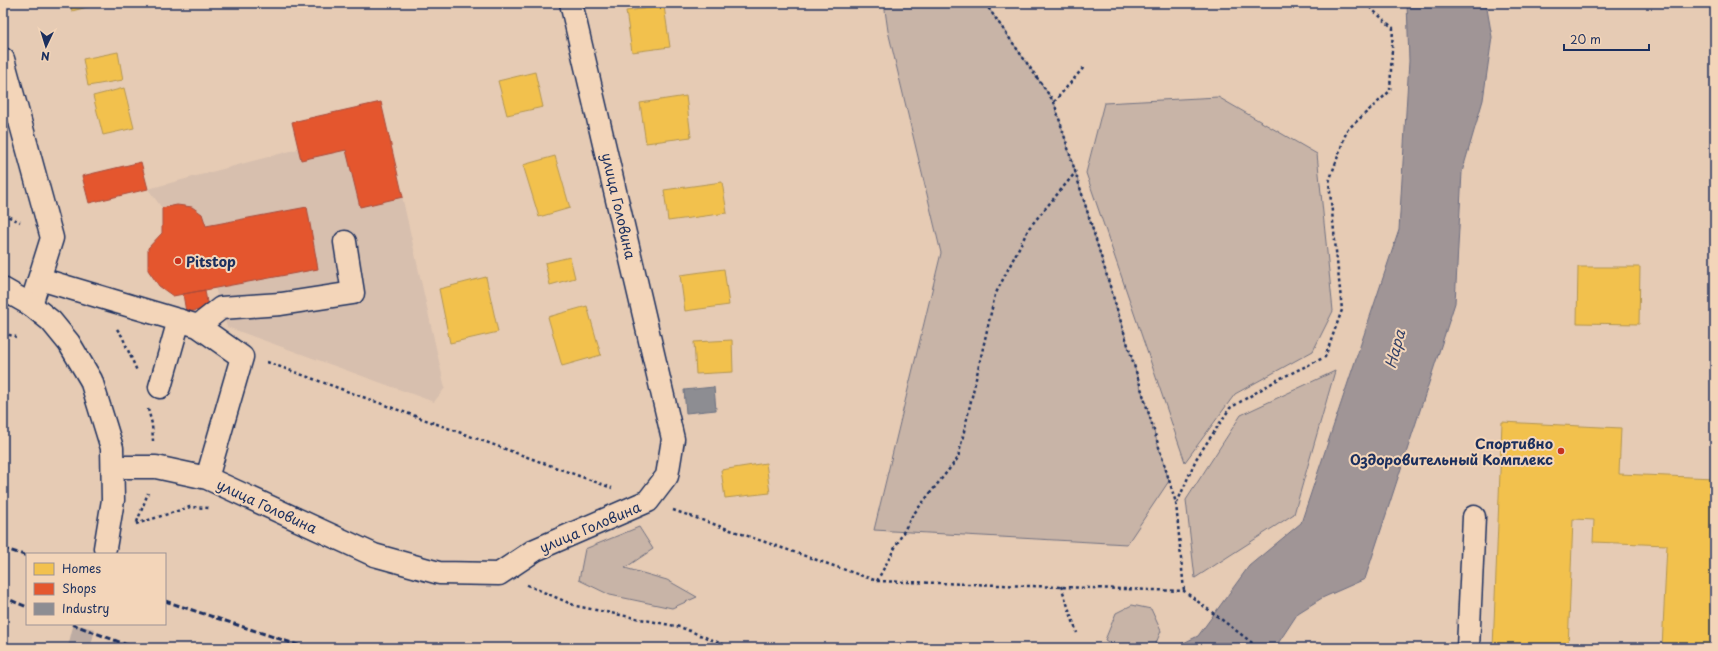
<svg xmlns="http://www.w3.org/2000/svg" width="1718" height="651" font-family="'Playpen Sans',sans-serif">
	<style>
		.built { fill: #d7bfae }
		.green { fill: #c8b4a7; stroke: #727282 }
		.water { fill: #a09596; stroke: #6b6c80 }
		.homes { fill: #f2c14e; stroke: #b29553 }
		.shops { fill: #e4572e; stroke: #a84b3c }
		.industry { fill: #8d8d92; stroke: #6b7182 }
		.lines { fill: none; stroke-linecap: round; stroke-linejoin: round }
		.major-tunnel { stroke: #bdaca3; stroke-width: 22; stroke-dasharray: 22 11; stroke-linecap: butt }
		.minor-casing { stroke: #1b2f5e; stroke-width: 25 }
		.major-casing { stroke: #1b2f5e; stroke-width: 25 }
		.path { stroke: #1b2f5e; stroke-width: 2.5; stroke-dasharray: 3 3; stroke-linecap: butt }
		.minor { stroke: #f3d5b9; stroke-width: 22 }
		.major { stroke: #f3d5b9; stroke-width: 22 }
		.rail { stroke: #1b2f5e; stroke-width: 3; stroke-dasharray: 6 3; stroke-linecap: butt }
		.poi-dot { fill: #c8321e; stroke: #f3d5b9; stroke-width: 1.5 }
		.labels { text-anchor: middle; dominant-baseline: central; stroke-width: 4; stroke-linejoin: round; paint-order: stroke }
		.street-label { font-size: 14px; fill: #1b2f5e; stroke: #f3d5b9 }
		.poi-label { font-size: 14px; font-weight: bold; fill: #1b2f5e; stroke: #f3d5b9; text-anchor: start }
		.water-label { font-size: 15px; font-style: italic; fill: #364369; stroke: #f3d5b9 }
	</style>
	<rect width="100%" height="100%" fill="#e6cbb4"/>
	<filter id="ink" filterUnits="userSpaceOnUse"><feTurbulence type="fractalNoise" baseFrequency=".025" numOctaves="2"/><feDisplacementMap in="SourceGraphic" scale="8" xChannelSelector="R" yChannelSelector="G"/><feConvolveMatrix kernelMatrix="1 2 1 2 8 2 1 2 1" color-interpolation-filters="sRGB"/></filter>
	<g filter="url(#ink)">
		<path class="built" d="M381,102L445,388L434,402L227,327L215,288L173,296L159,286L148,270L162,233V208L148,189L298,149L292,122Z"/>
		<path class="green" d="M884,3H985L1054,102L1169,481L1127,544L874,530L941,253L888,31Z
			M1218,97L1317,154L1333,311L1313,351L1235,394L1185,462L1086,173L1104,103Z
			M1335,371L1294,514L1195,578L1186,500L1241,415Z
			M639,527L653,549L625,568L667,580L697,597L672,608L610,595L579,580L585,549Z
			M1132,605L1151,609L1161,631L1154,648L1115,646L1105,640L1116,613Z"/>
		<path class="water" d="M1407,3H1486L1492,37L1483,100L1462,172L1455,303L1365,579L1322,598L1298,613L1275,648H1173L1198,636L1249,566L1301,523L1399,230L1409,61Z"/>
		<path class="homes" d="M70,3H103L72,11Z
			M664,6L670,47L632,52L626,11Z
			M118,52L123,80L88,86L83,59Z
			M535,72L543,107L507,115L498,81Z
			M124,88L134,128L103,135L93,96Z
			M686,96L691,137L646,143L640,103Z
			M555,156L570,208L539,217L523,165Z
			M722,182L727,213L668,221L664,190Z
			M570,257L575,278L550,285L545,263Z
			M1578,267H1640L1639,324L1577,323Z
			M724,269L729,305L685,311L680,275Z
			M486,277L498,332L450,343L439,289Z
			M587,306L601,355L562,366L548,317Z
			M732,340L733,372L696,374L694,342Z
			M1502,422L1621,428L1619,474L1715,478V648H1662L1667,545L1593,542L1594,520L1573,519L1568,648H1493Z
			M766,463L770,493L725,498L721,470Z"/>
		<path class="shops" d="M381,102L403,197L360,207L346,150L301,160L292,122Z
			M141,162L148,189L89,203L82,176Z
			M177,205L192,207L202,214L206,226L307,207L318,269L173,296L159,286L148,270V248L162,233V208Z
			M205,290L208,309L186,312L183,294Z"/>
		<path class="industry" d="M714,387L716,410L686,413L684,390Z"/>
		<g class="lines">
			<path class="major-tunnel" d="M79,648L85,624"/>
			<g class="minor-casing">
				<path id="minor" d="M3,59L52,238L31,305
					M40,279L198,326L242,357L207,478
					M198,326L221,308L281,304L353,293L345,242
					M160,387L179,320
					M113,467H156L207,478L374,555L439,573L499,574L535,550L648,501L667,476L673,439L571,3
					M1468,648L1474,517"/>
			</g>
			<g class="major-casing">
				<path id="major" d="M3,289L31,305L51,321L69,343L91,380L112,448L113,500L105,548"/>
			</g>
			<path class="path" d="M985,3L1054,102L1176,503L1184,591
				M1054,102L1084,67
				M3,214L20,222
				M117,329L122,336L137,371
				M3,333L16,337
				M267,362L612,488
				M148,409L152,424L153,441
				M1177,503L1196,459L1230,408L1277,380L1325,357L1342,310L1329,182L1347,130L1390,91L1393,28L1365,3
				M673,510L877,581L1184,591L1259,648
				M137,522L148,493
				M136,524L190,507L209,508
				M877,581L912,516L958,458L995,295L1029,228L1075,173
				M527,585L576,606L680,627L732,648
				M1061,586L1077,633"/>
			<use href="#minor" class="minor"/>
			<use href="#major" class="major"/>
			<path class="rail" d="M3,548L27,556
				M3,597L27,607
				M165,601L307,648
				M72,624L135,648"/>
		</g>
	</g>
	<g class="poi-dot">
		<circle cx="178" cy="261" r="4"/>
		<circle cx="1561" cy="451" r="4"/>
	</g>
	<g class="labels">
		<g class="street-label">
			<text transform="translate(619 206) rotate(77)">улица Головина</text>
			<text transform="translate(267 506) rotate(25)">улица Головина</text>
			<text transform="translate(590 527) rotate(-23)">улица Головина</text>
		</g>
		<g class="poi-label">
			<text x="186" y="261">Pitstop</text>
			<text x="1553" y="443" text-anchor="end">Спортивно<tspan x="1553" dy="16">Оздоровительный Комплекс</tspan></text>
		</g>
		<g class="water-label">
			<text transform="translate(1394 349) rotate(-75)">Нара</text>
		</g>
	</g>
	<rect width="1718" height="651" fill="none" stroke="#f3d5b9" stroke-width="16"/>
	<rect x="8" y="8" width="1702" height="635" fill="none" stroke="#1b2f5e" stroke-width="1.5" filter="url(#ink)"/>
	<rect x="26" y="553" width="140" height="72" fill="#f3d5b9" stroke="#9d9395"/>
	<rect x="34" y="563" width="20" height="12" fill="#f2c14e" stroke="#9d9395"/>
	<text x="62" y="573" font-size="12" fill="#1b2f5e">Homes</text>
	<rect x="34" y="583" width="20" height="12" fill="#e4572e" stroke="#9d9395"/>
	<text x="62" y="593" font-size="12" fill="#1b2f5e">Shops</text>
	<rect x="34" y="603" width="20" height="12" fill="#8d8d92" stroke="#9d9395"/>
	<text x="62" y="613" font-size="12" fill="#1b2f5e">Industry</text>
	<g transform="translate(46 46) rotate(184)" stroke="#f3d5b9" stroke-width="3" paint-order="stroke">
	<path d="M0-3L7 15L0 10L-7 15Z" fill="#1b2f5e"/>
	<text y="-6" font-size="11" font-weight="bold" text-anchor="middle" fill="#1b2f5e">N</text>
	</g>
	<path d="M1564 44v6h85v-6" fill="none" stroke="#1b2f5e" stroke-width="2"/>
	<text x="1570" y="44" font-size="12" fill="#1b2f5e" stroke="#f3d5b9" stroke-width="3" paint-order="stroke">20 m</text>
</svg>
